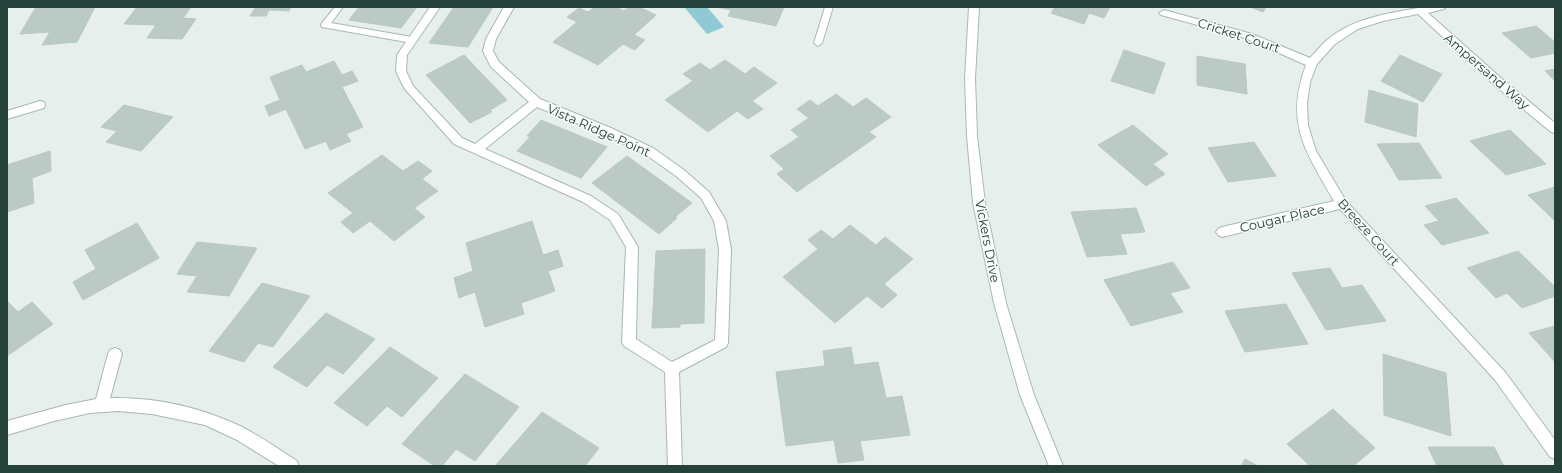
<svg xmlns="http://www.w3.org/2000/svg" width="1562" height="473" font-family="Montserrat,sans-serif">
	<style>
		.water { fill: #8ec9d4 }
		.building { fill: #bbcac4; stroke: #b8c9c2 }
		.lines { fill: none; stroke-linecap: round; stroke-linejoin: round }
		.service-casing { stroke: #a8b8b2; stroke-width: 2 }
		.minor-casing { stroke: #a8b8b2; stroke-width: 2 }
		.secondary-casing { stroke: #a4bbb3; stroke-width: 2 }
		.service { fill: #fff; fill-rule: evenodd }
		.minor { fill: #fff; fill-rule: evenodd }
		.secondary { fill: #fff; fill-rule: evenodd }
		.labels { text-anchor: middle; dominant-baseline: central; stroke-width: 3; stroke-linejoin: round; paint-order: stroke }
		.street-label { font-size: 13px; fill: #24423a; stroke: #f7fbf9 }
	</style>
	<rect width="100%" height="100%" fill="#e6efeb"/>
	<path class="water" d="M684,7H707L724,27L707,34Z"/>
	<path class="building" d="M36,7H95L77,42L42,45L50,32L20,34Z
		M137,7H191L183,18L196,19L182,39L147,38L156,25L124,24Z
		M256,7H291L289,11L269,10L266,16H250Z
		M359,7H417L401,28L349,20Z
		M454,7H493L468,47L429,43Z
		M595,7H616L624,11L629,7H639L656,15L634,35L645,40L635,50L623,44L598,65L553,42L577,22L567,17L579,8L588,12Z
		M717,7H784L776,26L728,16L731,10Z
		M1055,7H1110L1104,18L1089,13L1084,24L1051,13Z
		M1250,7H1266L1263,12Z
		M1536,26L1555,42V53L1531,58L1502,33Z
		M1124,50L1165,63L1154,94L1111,81Z
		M464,55L507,100L490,110L492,112L470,123L426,75Z
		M1400,55L1442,74L1423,102L1381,81Z
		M1197,56L1245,64L1247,94L1197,85Z
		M725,60L745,74L754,67L777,83L752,101L763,109L748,119L737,111L708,132L665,100L693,81L683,74L700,63L710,70Z
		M334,61L342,75L352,71L358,81L342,87L363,127L346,134L351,141L330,150L326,141L305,149L286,109L269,116L265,106L280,100L270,77L302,65L306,72Z
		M1555,69V81L1545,71Z
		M1369,90L1418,104L1416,137L1365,122Z
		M836,94L853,107L866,98L891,117L869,132L876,137L797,192L777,174L784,169L770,156L799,137L791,130L809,118L797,109L810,100L818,106Z
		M124,105L173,117L141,151L106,142L117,131L101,127Z
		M541,120L607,147L581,178L517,151L530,137L527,136Z
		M1133,125L1168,154L1153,164L1165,174L1146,186L1098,145Z
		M1510,130L1546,164L1506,175L1470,141Z
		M1254,142L1276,176L1228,182L1208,148Z
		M1419,143L1442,178L1399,180L1377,144Z
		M50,151L51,171L32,178L34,203L7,212V165Z
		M382,155L403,171L418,161L432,171L422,179L438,191L414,208L425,217L394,241L370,221L353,233L341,222L353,213L328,193Z
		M627,156L692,203L675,217L677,218L659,234L592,183Z
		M1555,187V221L1528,195Z
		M1456,198L1489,233L1442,245L1424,225L1439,221L1425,206Z
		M1136,208L1145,232L1120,234L1127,254L1087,257L1071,212Z
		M532,221L543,255L558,250L563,266L548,271L555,291L521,303L524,314L485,327L475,292L459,298L454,278L473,271L466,243Z
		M137,223L159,258L83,300L73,282L96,269L85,250Z
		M850,225L876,245L885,237L913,259L884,284L897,295L882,308L867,296L835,323L783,277L818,249L808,240L821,230L833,239Z
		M197,242L257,248L229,296L187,292L197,276L177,274Z
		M705,249L704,323L680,324V327L652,328L656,251Z
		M1518,251L1555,287V296L1522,308L1507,293L1496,298L1467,268Z
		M1173,262L1190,288L1170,293L1183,312L1131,326L1104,280Z
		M1330,268L1342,288L1362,285L1386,321L1326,330L1292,273Z
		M262,283L310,296L273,347L258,343L244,362L209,351Z
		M7,301L18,312L32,302L53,324L7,356Z
		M1286,304L1308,344L1245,352L1225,311Z
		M326,313L375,339L343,374L327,365L307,387L273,367Z
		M1555,326V362L1529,333Z
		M390,347L438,378L402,417L387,406L367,426L334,403Z
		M851,347L854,365L878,362L886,398L902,396L910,435L860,441L864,460L838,463L834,440L786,446L776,372L825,366L823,351Z
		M1383,354L1446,373L1451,436L1384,415Z
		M465,374L519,407L475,461L456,449L442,466H435L402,444Z
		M1333,409L1375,448L1353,466H1310L1287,444Z
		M542,412L599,448L585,466H495Z
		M1428,447H1494L1504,466H1437Z
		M1245,459L1258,466H1241Z"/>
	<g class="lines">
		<g class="service-casing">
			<path id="service" d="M335,7H343L331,23L412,37L416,40L412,43L322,27L321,25L322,23Z
				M825,7H833L822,43L818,46L814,43Z"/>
		</g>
		<g class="minor-casing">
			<path id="minor" d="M430,7H440L407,55L406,71L413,86L462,138L475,144L529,102L491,67L483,51L486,39L504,7H514L496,39L493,51L499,62L540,99L611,128L653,148L684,170L709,192L726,221L731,249L728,343L726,347L679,372L682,466H668L665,372L624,346L622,342L626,247L610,220L583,202L454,144L404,88L396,71L397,55ZM537,107L603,134L645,154L676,176L701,198L714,221L719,249L715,340L672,362L636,339L638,247L618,214L591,196L485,149Z
				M1424,7H1446L1444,9L1428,13L1501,78L1555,123V133L1551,132L1493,84L1418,14L1383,21L1358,29L1335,44L1317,64L1310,82L1307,104L1308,125L1316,151L1346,201L1505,372L1555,440V459L1550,457L1495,380L1340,209L1222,237L1218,235L1216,232L1218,229L1222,227L1334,201C1306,152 1284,123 1306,65L1245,38L1161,15L1159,13L1164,10L1252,34L1310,58C1316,52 1321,45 1327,40C1354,17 1391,13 1424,7Z
				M40,101L44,102L45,105L44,108L7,119V111Z
				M115,348L120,350L122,354L110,398C154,397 200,407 240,426C260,436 278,449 297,461L299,466H279L237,440L205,425L152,414L118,411L90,413L54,421L7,435V421L66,405L96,399L108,354L110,350Z"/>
		</g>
		<g class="secondary-casing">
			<path id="secondary" d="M969,7H979L975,78L977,136L985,203L1006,303L1034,395L1063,466H1049L1020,395L994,303L973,203L967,136L965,78Z"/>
		</g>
		<use href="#service" class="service"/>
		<use href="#minor" class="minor"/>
		<use href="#secondary" class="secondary"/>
	</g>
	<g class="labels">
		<g class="street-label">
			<text transform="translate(1239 35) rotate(18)">Cricket Court</text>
			<text transform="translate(1487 71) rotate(41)">Ampersand Way</text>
			<text transform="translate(599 130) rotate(24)">Vista Ridge Point</text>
			<text transform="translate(1282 218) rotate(-13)">Cougar Place</text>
			<text transform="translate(1369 232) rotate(48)">Breeze Court</text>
			<text transform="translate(988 241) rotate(79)">Vickers Drive</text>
		</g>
	</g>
	<rect width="1562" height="473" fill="none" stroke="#24423a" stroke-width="16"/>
</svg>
